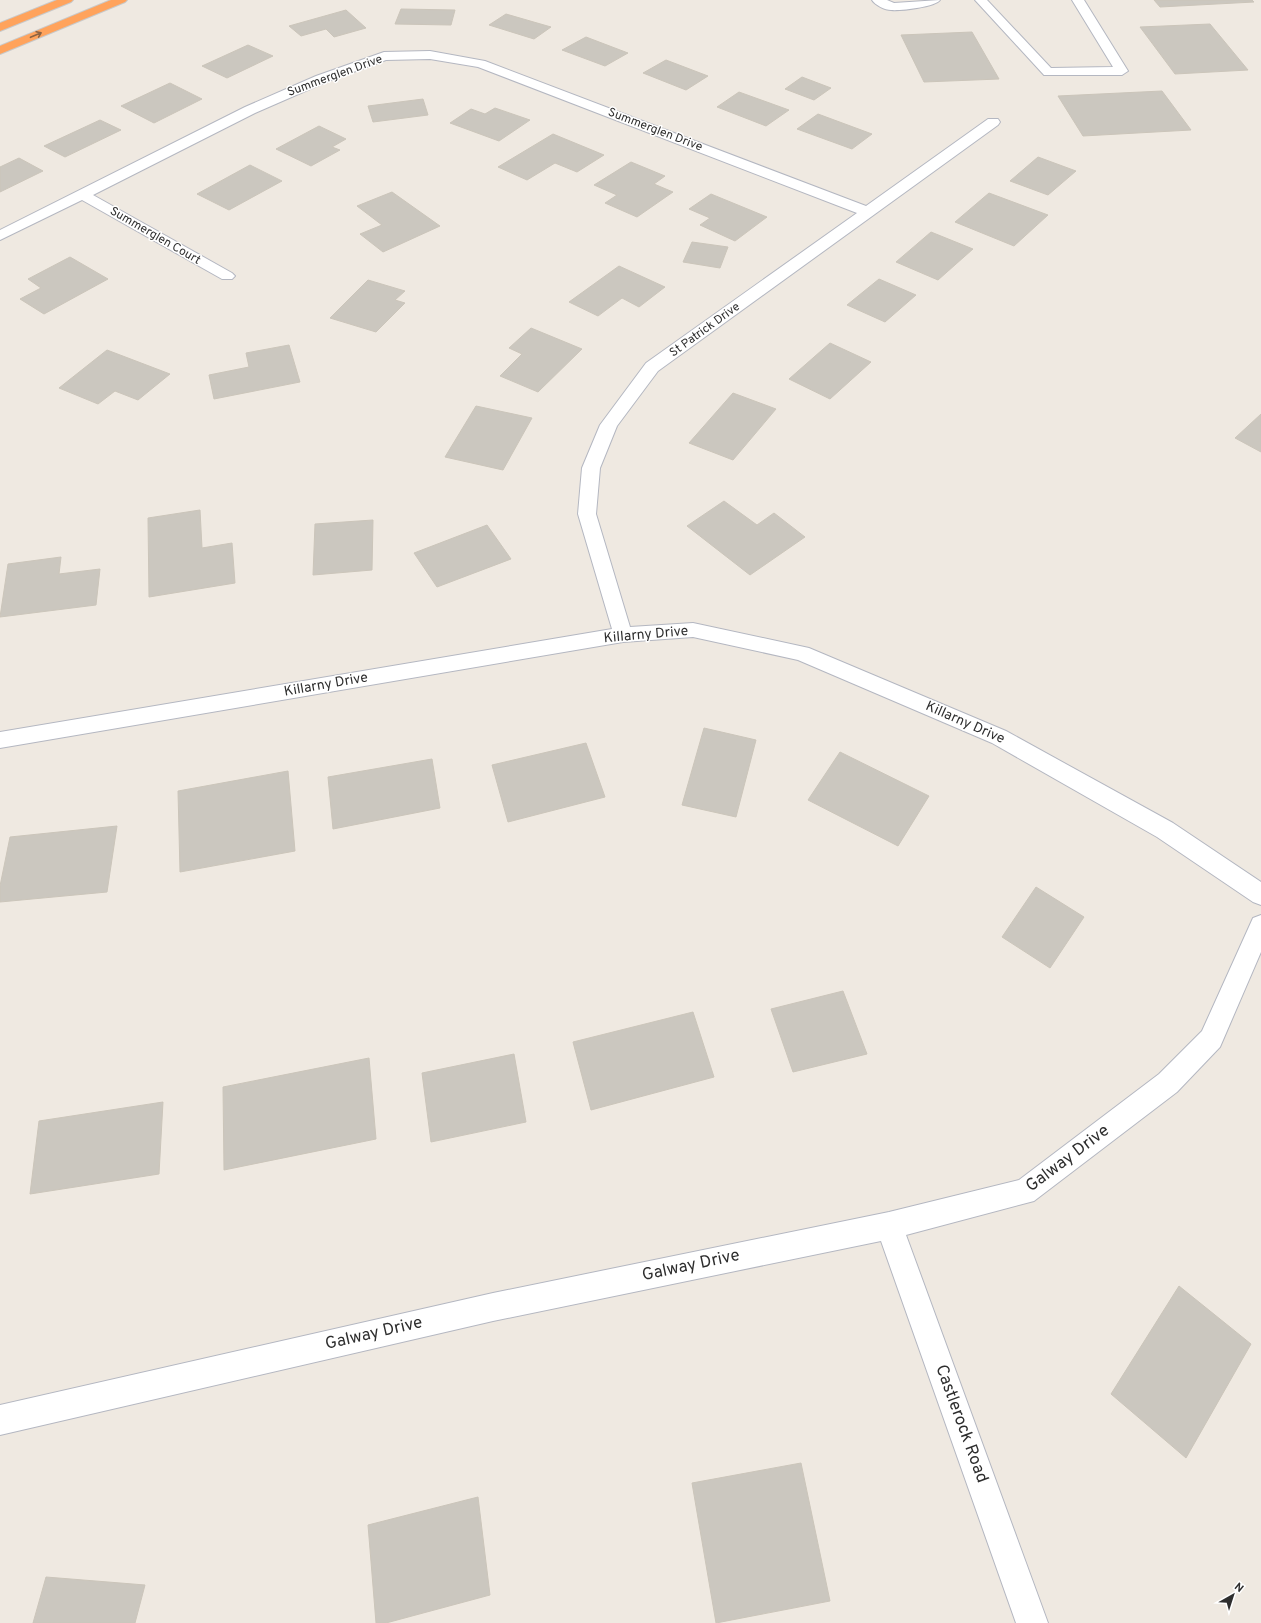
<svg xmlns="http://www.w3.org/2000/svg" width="1261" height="1623" font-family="Overpass,sans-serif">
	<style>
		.building { fill: #cbc7bf; stroke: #cbc5ba }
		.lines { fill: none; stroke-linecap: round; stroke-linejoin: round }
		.street-casing { stroke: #b4b7c1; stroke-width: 2 }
		.highway-casing { stroke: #c9c9c9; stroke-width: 2 }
		.street { fill: #fff; fill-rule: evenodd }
		.highway { fill: #ffa35c; fill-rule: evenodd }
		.oneway { stroke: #8c6343 }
		.labels { text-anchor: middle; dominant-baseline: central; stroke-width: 3; stroke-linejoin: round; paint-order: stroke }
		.far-street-label { font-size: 12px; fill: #2e2e2e; stroke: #fff }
		.street-label { font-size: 14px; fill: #2e2e2e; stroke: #fff }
		.near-street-label { font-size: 17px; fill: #2e2e2e; stroke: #fff }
	</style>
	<rect width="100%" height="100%" fill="#efe9e1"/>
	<path class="building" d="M1154,0H1252L1254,2L1160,7Z
		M401,9L455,10L451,25L395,24Z
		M346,10L366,28L334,37L326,29L301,36L289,26Z
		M506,14L551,27L534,39L489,25Z
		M1210,24L1248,70L1175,74L1140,27Z
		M972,32L999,79L924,82L901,35Z
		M586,37L628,53L605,66L562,50Z
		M248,45L273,56L227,78L202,66Z
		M666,60L708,76L686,90L643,73Z
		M802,77L831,88L814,100L785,89Z
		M170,83L202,99L154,123L121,106Z
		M1162,91L1191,130L1083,136L1058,96Z
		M739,92L789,110L766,126L717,107Z
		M423,99L428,115L373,122L368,106Z
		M495,108L530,120L499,141L450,123L471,109L485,114Z
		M818,114L872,134L852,149L797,129Z
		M100,120L121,130L65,157L44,146Z
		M319,126L346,139L332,147L340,150L311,166L276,149Z
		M553,134L604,155L577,172L555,163L527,180L498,167Z
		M1038,157L1076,171L1048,195L1010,181Z
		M19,158L43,171L0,192V167Z
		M631,162L665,176L654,184L673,192L637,217L605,203L617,195L594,185Z
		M250,165L282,181L229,210L197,194Z
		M392,192L440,226L383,252L360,234L382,225L357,206Z
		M989,193L1048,215L1014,246L955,222Z
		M711,194L767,217L735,241L700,225L710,218L689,209Z
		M931,232L973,249L938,280L896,262Z
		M692,242L728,247L720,268L683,262Z
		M70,257L108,279L44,314L20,299L41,288L28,279Z
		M619,266L665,287L639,307L622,298L598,316L569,302Z
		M879,279L916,295L885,322L847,305Z
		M368,280L405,291L395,300L405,303L376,332L330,318Z
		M531,328L582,349L538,392L500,376L522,354L509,348Z
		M830,343L871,362L830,399L789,379Z
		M289,345L300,382L214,399L209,375L249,367L246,353Z
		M107,350L170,374L138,400L115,391L98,404L59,388Z
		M733,393L776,409L733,460L689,443Z
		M476,406L532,418L503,470L445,457Z
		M1261,414V452L1235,438Z
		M724,501L757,525L774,513L805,537L750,575L687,526Z
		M200,510L202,548L232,543L235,583L149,597L148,518Z
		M373,520L372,570L313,575L315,524Z
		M487,525L511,559L437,587L414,553Z
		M61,557L59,574L100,569L96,605L0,617L8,564Z
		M704,728L756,740L736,817L682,805Z
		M586,743L605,797L508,822L492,765Z
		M840,752L929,796L898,846L808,800Z
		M432,759L440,808L333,829L328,777Z
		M288,771L295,851L180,872L178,791Z
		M117,826L107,892L0,902V886L10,837Z
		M1036,887L1084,917L1050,968L1002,937Z
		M843,991L867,1054L793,1072L771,1009Z
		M693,1012L714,1077L591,1110L573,1042Z
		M514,1054L526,1122L431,1142L422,1073Z
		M369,1058L376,1139L224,1170L223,1087Z
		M163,1102L159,1174L30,1194L39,1121Z
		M1179,1286L1251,1344L1186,1458L1111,1394Z
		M801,1463L830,1601L716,1623L692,1483Z
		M478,1497L490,1595L386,1623H376L368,1525Z
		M46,1577L145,1585L135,1623H33Z"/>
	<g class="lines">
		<g class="street-casing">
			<path id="street" d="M872,0H887L894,3L940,0C935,7 900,11 891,10C885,10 875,5 872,0Z
				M975,0H987L1051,68L1113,67L1072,0H1084L1128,71L1122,75H1044Z
				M430,51L485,61L866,206L988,119H998L1000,122L998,125L658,371L617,426L600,468L596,514L630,627L693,623L809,648L1006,731L1173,823L1261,882V905L1253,902L1157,837L992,743L798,660L693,637L623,642L0,748V732L612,629L578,514L582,468L600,425L646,363L857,213L478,67L430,59L386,60L326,82L255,113L93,195L232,273L235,276L232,279H222L82,200L0,240V230L245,107L316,76L384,52Z
				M1261,915V952L1220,1047L1177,1092L1034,1201L906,1235L1048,1623H1016L881,1241L493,1321L0,1435V1405L493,1293L889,1212L1019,1180L1159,1074L1202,1031L1253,918Z"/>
		</g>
		<g class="highway-casing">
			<path id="highway" d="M57,0H73L71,2L0,31V23Z
				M111,0H127L125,2L0,54V46Z"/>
		</g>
		<use href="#street" class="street"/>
		<use href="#highway" class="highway"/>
	</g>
	<defs><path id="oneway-shaft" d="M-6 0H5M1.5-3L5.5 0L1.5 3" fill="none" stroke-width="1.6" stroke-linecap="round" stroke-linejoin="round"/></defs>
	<use class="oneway" href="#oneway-shaft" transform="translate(36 35) rotate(-23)"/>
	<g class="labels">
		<g class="far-street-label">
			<text transform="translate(335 76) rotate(-20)">Summerglen Drive</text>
			<text transform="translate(655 130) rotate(21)">Summerglen Drive</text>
			<text transform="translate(155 236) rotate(30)">Summerglen Court</text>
			<text transform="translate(705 330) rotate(-36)">St Patrick Drive</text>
		</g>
		<g class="street-label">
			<text transform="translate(646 635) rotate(-5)">Killarny Drive</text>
			<text transform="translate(326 685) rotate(-10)">Killarny Drive</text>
			<text transform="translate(965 723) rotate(24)">Killarny Drive</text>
		</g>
		<g class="near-street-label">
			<text transform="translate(1068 1159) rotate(-37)">Galway Drive</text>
			<text transform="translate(691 1266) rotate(-12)">Galway Drive</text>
			<text transform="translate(374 1334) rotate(-13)">Galway Drive</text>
			<text transform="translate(961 1424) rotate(70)">Castlerock Road</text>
		</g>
	</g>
	<g transform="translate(1233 1595) rotate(39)" stroke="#ffffff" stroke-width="3" paint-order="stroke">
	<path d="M0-3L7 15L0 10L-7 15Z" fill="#2e2e2e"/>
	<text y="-6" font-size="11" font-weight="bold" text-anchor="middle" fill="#2e2e2e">N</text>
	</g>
</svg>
